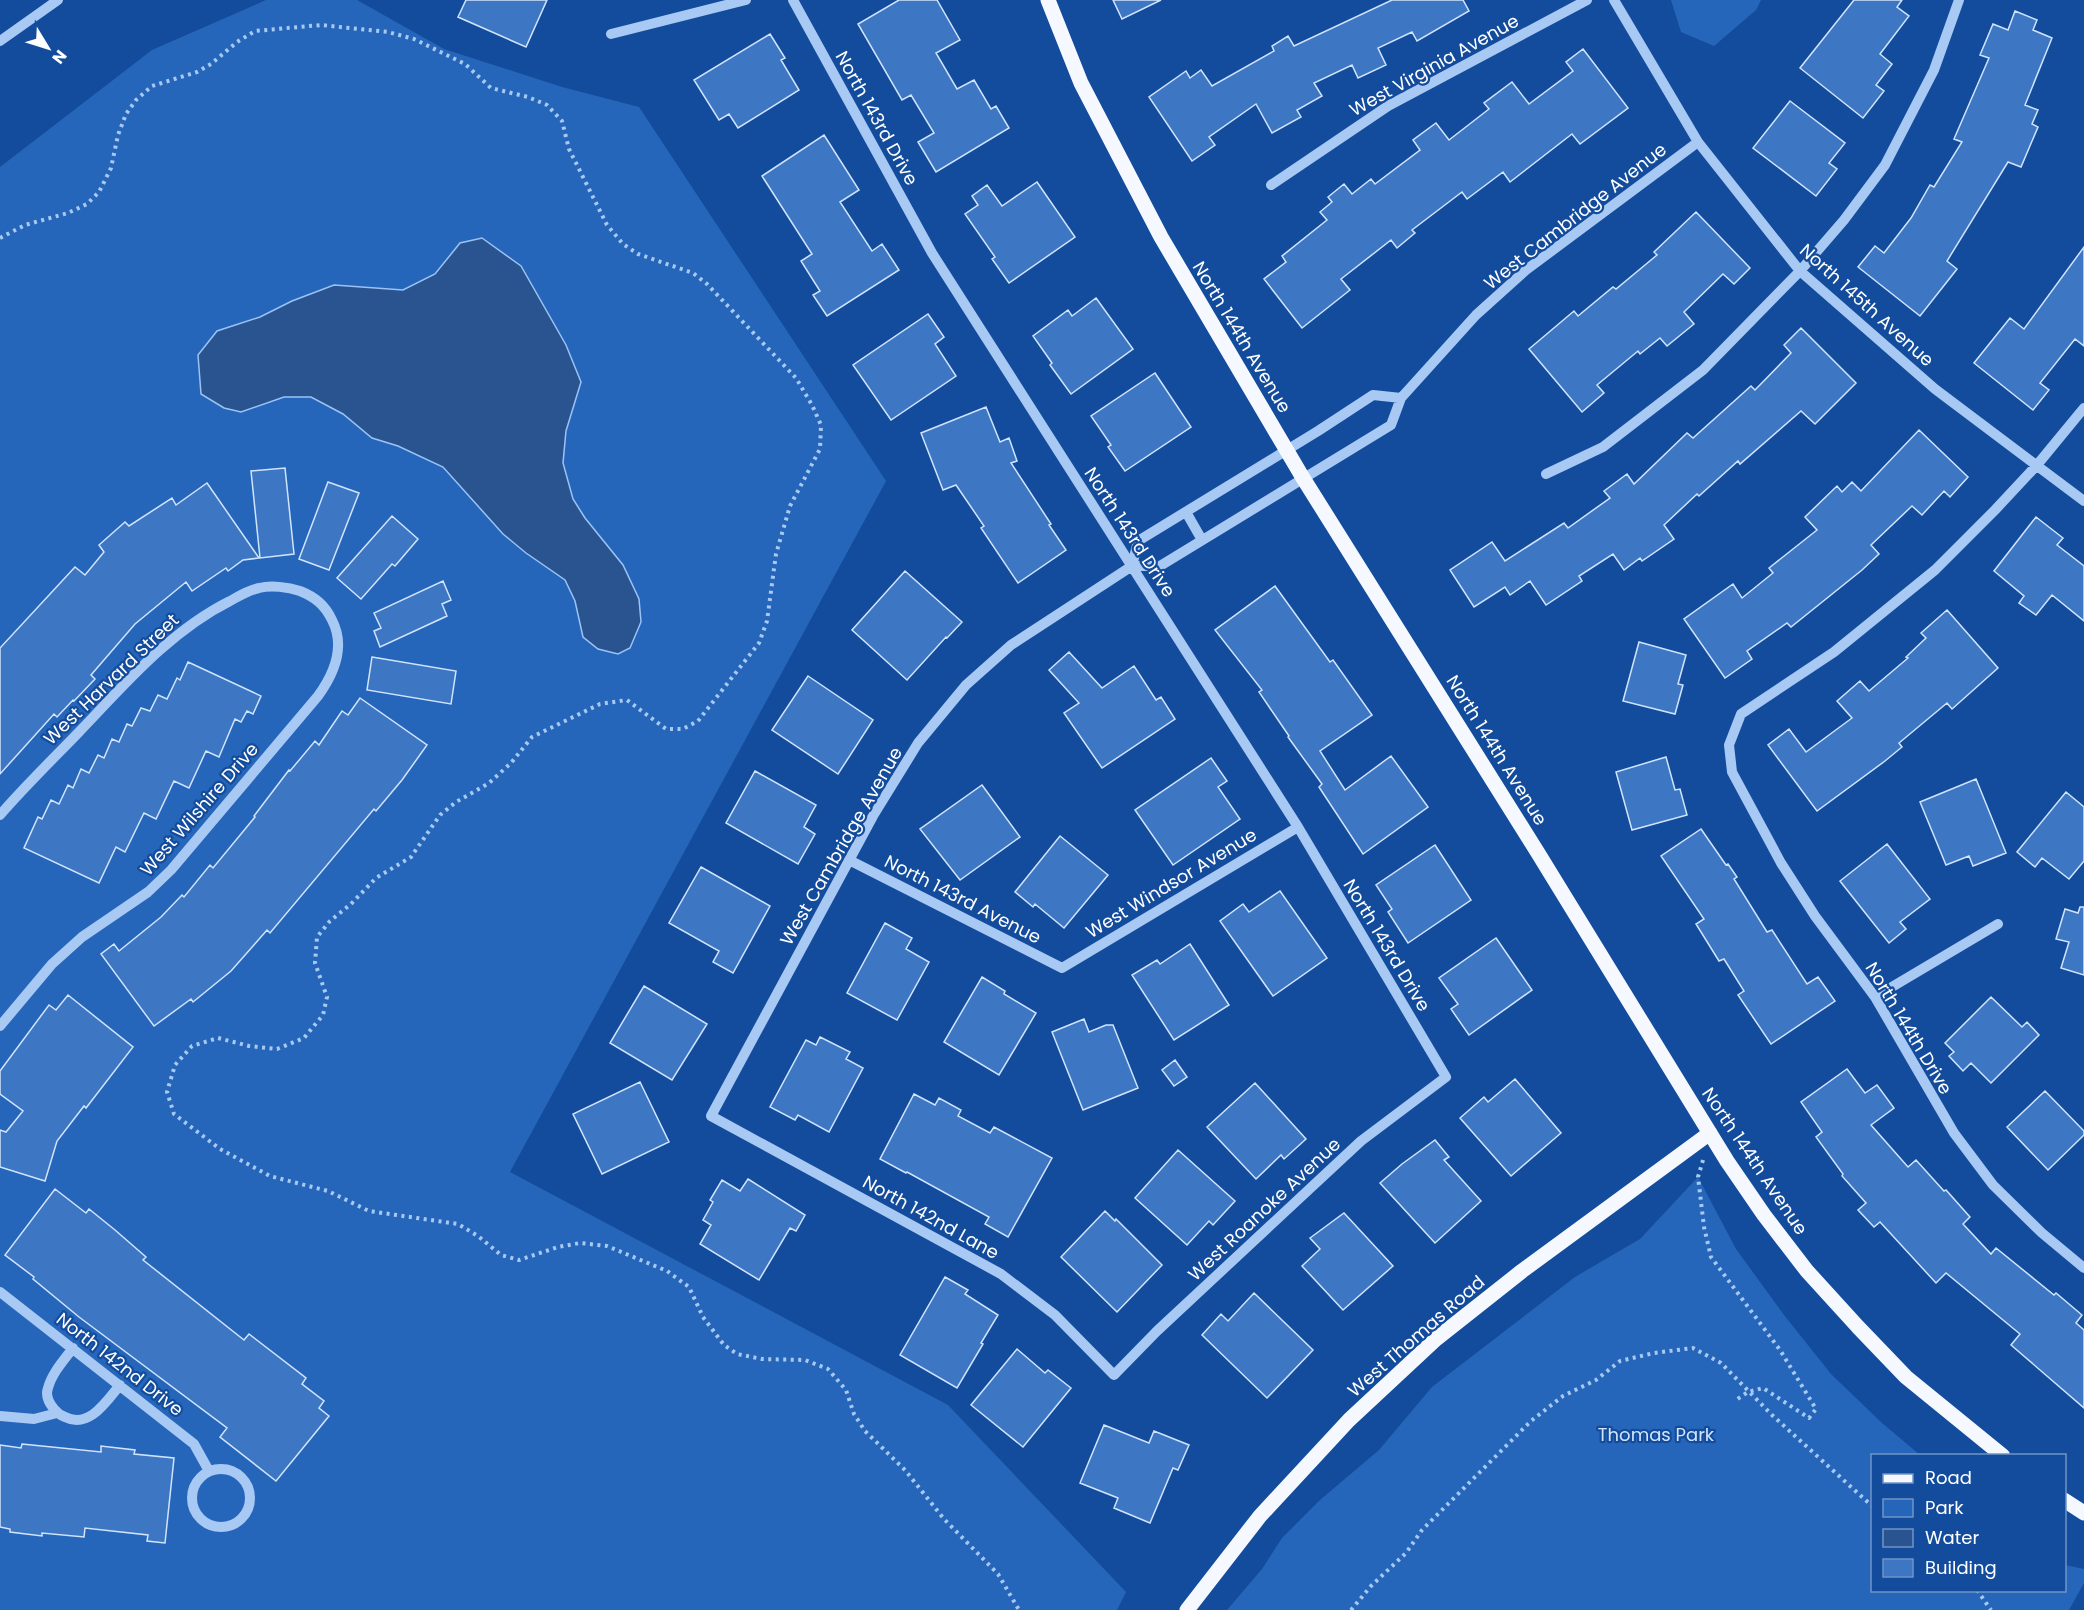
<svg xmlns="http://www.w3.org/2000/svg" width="2084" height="1610" font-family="Poppins,sans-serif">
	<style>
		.green { fill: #2666ba }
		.water { fill: #2a548f; stroke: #9bc3f6; stroke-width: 1.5 }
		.building { fill: #3d76c2; stroke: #d1e4fd; stroke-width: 1.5 }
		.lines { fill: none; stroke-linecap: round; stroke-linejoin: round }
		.path { stroke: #a8c9f3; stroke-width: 4; stroke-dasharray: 3 4.5; stroke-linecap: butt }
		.minor { stroke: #a8c9f3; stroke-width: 10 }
		.major { stroke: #f5f9ff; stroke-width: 15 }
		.labels { text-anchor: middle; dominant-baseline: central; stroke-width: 4.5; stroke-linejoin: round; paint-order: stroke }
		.street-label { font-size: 18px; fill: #fff; stroke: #134c9c }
		.park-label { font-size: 18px; fill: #d1e4fd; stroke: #134c9c }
	</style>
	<rect width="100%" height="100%" fill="#134c9c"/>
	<path class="green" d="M266,0H357L444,49L562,87L639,107L886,481L510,1172L948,1405L1126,1592L1117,1610H0V167L152,50Z
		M1671,0H1761L1756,10L1714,46L1681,32Z
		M1698,1177L1736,1249L1784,1315L1831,1374L1882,1423L1920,1455L1872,1456V1590H2064L2065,1565L2084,1569V1583L2069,1610H1227L1262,1569L1282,1538L1320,1500L1379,1450L1432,1387L1575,1277L1640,1239Z"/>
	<path class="water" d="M482,238L521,266L566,345L581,382L566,431L563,463L573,499L585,518L623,565L639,599L641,622L630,648L618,654L598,649L583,637L575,601L565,580L526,553L503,534L443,467L398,446L372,438L343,414L311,397H284L241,412L224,408L201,394L198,355L217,331L260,317L292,301L334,285L403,290L435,274L460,243Z"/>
	<path class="building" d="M466,0H547L526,47L458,17Z
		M899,0H937L960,40L936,53L957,89L974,80L991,109L996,106L1009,128L936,172L918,142L934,133L911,95L902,100L858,24Z
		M1113,0H1161L1122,19Z
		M1392,0H1463L1469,11L1417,41L1412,32L1378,48L1386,65L1358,78L1352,65L1314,83L1322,96L1297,110L1301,117L1272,133L1256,104L1209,137L1215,145L1192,161L1149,97L1186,71L1190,78L1201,70L1212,86L1274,51L1272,46L1288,36L1294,46Z
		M1854,0H1902L1897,7L1909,16L1880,54L1892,64L1876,85L1884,91L1863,118L1800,68Z
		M2015,11L2037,20L2033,30L2052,38L2025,105L2038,110L2032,124L2038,127L2021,167L2008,162L1947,261L1957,269L1920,316L1858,267L1875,246L1884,253L1911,218L1930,185L1934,187L1962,142L1954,139L1989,58L1980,55L1993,24L2008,30Z
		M770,34L785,58L781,60L799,90L738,128L729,114L719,120L694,80Z
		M1583,49L1628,108L1580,144L1572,134L1510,182L1503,172L1467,199L1462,192L1412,230L1415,233L1397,248L1391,240L1341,279L1350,290L1302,328L1264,279L1286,262L1282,256L1327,220L1320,212L1332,202L1328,197L1344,184L1352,194L1371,179L1375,184L1420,150L1413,140L1436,123L1449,140L1489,109L1484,103L1512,82L1529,104L1573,71L1566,62Z
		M1790,101L1845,143L1829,163L1837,169L1816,196L1753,148Z
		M824,135L859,190L840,202L872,251L882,244L899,270L827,316L813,295L820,291L801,261L812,254L762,176Z
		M1037,182L1075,237L1009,283L992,259L995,257L965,214L978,205L972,196L987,185L1002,206Z
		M1696,212L1750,268L1734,284L1723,274L1684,312L1694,324L1667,346L1660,338L1640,354L1638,351L1597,385L1604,393L1582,412L1529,349L1574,311L1578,316L1613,287L1616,289L1657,255L1654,252Z
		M2084,247V346L2075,339L2040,383L2049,390L2033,410L1974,363L2010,318L2024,329Z
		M1096,298L1133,349L1071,394L1050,365L1052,363L1033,336L1068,310L1072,316Z
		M928,314L944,337L935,344L956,376L891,420L853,365Z
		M1801,328L1856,383L1815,424L1801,411L1740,464L1738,461L1699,496L1697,494L1664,525L1674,539L1642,561L1640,558L1624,570L1613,554L1579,576L1582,581L1546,605L1530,581L1510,595L1505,587L1474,607L1450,570L1492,542L1505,561L1564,523L1568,528L1610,498L1604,491L1627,474L1634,484L1687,433L1693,438L1751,386L1755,390L1791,353L1784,345Z
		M1155,373L1191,427L1125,471L1108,447L1111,445L1091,416Z
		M986,407L1000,442L1009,438L1017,461L1011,463L1051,524L1049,525L1066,550L1018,583L981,528L984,526L956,485L943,490L921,433Z
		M1919,430L1968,477L1950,497L1944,491L1922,515L1912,506L1871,545L1879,554L1862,570L1791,627L1787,623L1747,651L1752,659L1725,678L1684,619L1733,584L1742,598L1773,573L1769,568L1817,530L1805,517L1837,486L1842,492L1852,482L1861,491Z
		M285,468L294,554L260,558L251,471Z
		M328,482L359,493L329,570L299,559Z
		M207,483L259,558L243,560L228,571L226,568L192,591L186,582L135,624L91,675L95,679L74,701L73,700L57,717L54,714L0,774V648L75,567L85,575L104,552L99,545L125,522L129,526L172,498L176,505Z
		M392,516L418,539L395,566L392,564L361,599L337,578Z
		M2036,517L2063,538L2057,545L2084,566V621L2052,595L2036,615L2019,603L2024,596L1994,571Z
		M905,571L962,622L947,638L946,637L907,680L852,630Z
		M443,581L451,600L442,604L447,616L380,647L374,631L381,628L374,613Z
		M1275,586L1330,662L1333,660L1372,715L1320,751L1345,790L1391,756L1428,807L1363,854L1319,787L1322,784L1288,737L1289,736L1259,692L1262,690L1215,630Z
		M1947,610L1998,668L1952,709L1947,703L1899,743L1902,747L1885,761L1817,811L1768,745L1789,729L1806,752L1852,718L1837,701L1860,681L1869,691L1908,658L1906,657L1926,638L1921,633Z
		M1639,642L1686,655L1678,684L1683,685L1675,714L1623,701Z
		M1069,652L1102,688L1134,666L1156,700L1161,697L1175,719L1102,768L1064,713L1079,703L1049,670Z
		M372,657L456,671L451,704L367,690Z
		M188,662L261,696L253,714L247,711L241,722L235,719L219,757L206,751L189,788L174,781L156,819L144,813L125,852L116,847L99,883L24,848L38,817L42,819L51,800L59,804L68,785L73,788L81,769L89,773L98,755L104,758L112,739L119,742L127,724L132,726L141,708L150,711L158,695L167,699L177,678L180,680Z
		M808,676L873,720L838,774L772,730Z
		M360,698L427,745L402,780L376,811L374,809L270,933L267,930L231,971L193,1002L191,999L154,1026L101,954L114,944L119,951L161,917L182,895L184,897L210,865L213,868L255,817L254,816L289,770L290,771L315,741L319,745L342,711L348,715Z
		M1666,757L1675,790L1680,789L1687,815L1632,830L1616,772Z
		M1211,758L1227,781L1218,787L1240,819L1173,865L1135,810Z
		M755,771L816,805L804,827L815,834L798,864L726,823Z
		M1976,779L2006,853L1973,866L1969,856L1946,865L1920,802Z
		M982,785L1020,837L960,880L920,829Z
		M2066,792L2084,807V861L2069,879L2042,858L2035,867L2017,852Z
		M1701,829L1726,865L1728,864L1737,877L1734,879L1767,932L1772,930L1807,984L1818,977L1835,1001L1771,1044L1738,995L1744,991L1724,959L1719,961L1696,924L1704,919L1661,856Z
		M1060,836L1108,875L1064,928L1035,904L1033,907L1015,892Z
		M1887,844L1930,899L1900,922L1906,929L1889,943L1840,881Z
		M1435,845L1471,900L1408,943L1388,912L1392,909L1376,885Z
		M701,867L770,906L733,973L713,962L719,951L669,923Z
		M1280,891L1327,958L1273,996L1220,921L1243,904L1249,912Z
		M2080,907H2084V975L2061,968L2069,942L2056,939L2065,909L2078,913Z
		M885,923L912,938L906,949L929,962L897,1020L847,993Z
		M1496,938L1532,990L1469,1035L1451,1009L1458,1004L1439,978Z
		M1190,944L1229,1005L1174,1040L1132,975L1157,960L1160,964Z
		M982,977L1005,991L1004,994L1036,1013L999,1075L944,1042Z
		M644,986L707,1024L672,1080L610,1043Z
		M68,995L133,1047L86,1108L84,1106L57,1141L45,1181L0,1167V1130L6,1132L23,1111L0,1094V1071L49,1005L56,1010Z
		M1991,997L2022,1027L2027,1022L2039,1035L1991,1083L1971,1063L1963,1071L1949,1056L1954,1052L1945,1043Z
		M1084,1019L1089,1032L1106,1025H1113L1138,1088L1083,1110L1052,1032Z
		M820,1037L850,1052L846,1059L863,1068L829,1132L798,1115L795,1120L770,1107L806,1040L816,1045Z
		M1175,1060L1187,1077L1174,1086L1162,1070Z
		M1847,1069L1865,1093L1877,1085L1894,1108L1871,1125L1908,1167L1916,1160L1944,1191L1946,1190L1970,1217L1963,1224L1991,1254L1996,1248L2054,1295L2056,1293L2082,1315L2076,1323L2084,1330V1408L2011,1345L2020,1334L1946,1273L1936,1283L1880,1222L1874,1227L1858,1210L1866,1203L1842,1176L1843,1174L1816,1137L1822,1132L1801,1102Z
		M1515,1079L1561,1133L1511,1176L1460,1118L1484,1097L1488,1102Z
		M640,1082L669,1142L602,1174L573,1114Z
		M1255,1083L1306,1139L1284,1159L1281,1155L1256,1179L1207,1127Z
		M2045,1091L2084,1131V1135L2048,1170L2007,1127Z
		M914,1094L935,1105L939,1098L961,1110L958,1116L990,1133L994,1127L1052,1158L1008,1237L985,1224L989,1217L907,1172L906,1173L880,1159Z
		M1435,1140L1449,1157L1444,1160L1481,1201L1435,1243L1380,1183L1402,1164Z
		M1178,1150L1235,1201L1213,1225L1209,1221L1187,1245L1135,1198Z
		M748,1179L805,1215L796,1231L790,1228L759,1280L700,1244L711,1225L703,1220L713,1202L710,1200L722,1180L740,1191Z
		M55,1189L86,1213L89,1209L115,1230L146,1257L143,1260L244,1340L249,1334L306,1378L302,1384L324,1401L319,1408L329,1416L276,1481L220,1437L227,1428L79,1317L33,1279L34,1277L5,1255Z
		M1105,1211L1115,1221L1116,1219L1162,1265L1117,1312L1061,1257Z
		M1344,1213L1393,1266L1343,1310L1302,1266L1320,1249L1310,1238Z
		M945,1277L968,1290L965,1294L998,1315L981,1343L983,1344L957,1388L900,1355Z
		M1254,1293L1313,1350L1267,1398L1202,1335L1221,1314L1228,1321Z
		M1017,1349L1045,1373L1048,1370L1071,1388L1023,1447L971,1405Z
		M1104,1425L1149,1443L1154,1431L1189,1445L1178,1470L1173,1468L1150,1523L1114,1508L1118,1498L1080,1483Z
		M22,1444L101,1452V1446L135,1450L134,1454L174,1458L165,1543L147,1541L148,1535L85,1528L84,1537L42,1533V1536L10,1532V1529L0,1527V1445L21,1448Z"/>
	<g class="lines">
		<path class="path" d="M0,238L25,225L68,213L87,204L99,192L111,168L118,135L126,114L136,100L152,86L197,72L211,64L237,42L255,31L321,25L388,32L414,39L465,64L491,88L528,97L547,105L562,121L569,149L607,225L623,244L638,254L693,273L707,284L796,378L812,405L821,425L820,449L790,506L776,554L767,621L759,643L698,721L683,729H666L627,700L600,704L532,737L511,763L489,783L456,802L440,815L411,857L376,878L351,904L330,921L317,937L315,963L327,997L323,1015L304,1038L277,1049L249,1046L218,1038L192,1046L175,1065L167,1092L174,1114L220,1149L270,1176L328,1191L369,1211L458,1224L478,1236L501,1255L519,1260L558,1247L580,1243L607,1246L667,1271L689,1287L703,1317L724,1345L737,1354L762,1359L805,1360L828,1369L846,1390L854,1414L865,1431L905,1470L944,1519L998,1574L1019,1610
			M1703,1160L1698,1177L1704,1227L1711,1257L1780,1350L1816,1409L1809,1418L1763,1388L1748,1392L1736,1400
			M1977,1590L1991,1610
			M1351,1610L1371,1586L1406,1553L1422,1530L1531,1421L1563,1396L1596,1380L1620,1361L1654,1353L1693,1348L1721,1363L1772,1415L1872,1506"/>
		<path class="minor" d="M793,0L932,253L1298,827L1446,1077L1361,1141L1157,1331L1114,1375L1055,1315L1001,1274L711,1116L873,816L918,743L966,685L1011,645L1132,566H1160L1391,425L1401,398L1476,315L1526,270L1698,142
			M1614,0L1698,142L1800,271L1935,389L2084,501
			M611,34L746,0
			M0,41L58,0
			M1271,185L1388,106L1587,0
			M2084,408L2037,465L1995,510L1935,570L1834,652L1741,714L1729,745L1732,772L1781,863L1815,916L1875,997L1954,1133L1993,1185L2042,1233L2084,1268
			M1546,474L1603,447L1703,370L1800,271L1844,220L1885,165L1934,70L1959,0
			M1186,512L1202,540
			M1132,566L1138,541L1318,431L1373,395L1401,398
			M0,815C25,786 53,759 79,732C125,684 170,631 230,601C239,596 249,590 259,588C271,585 288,587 300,591C315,597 325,605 332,620C346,647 334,674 318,696L171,870L148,892L82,937L52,964L0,1026
			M849,860L1062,968L1298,827
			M1875,997L1998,924
			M0,1292L194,1444L209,1471
			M73,1348C64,1360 52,1373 48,1388C45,1396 49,1403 54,1409C57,1413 60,1415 65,1417C89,1429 106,1402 120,1385
			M0,1416L34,1419L57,1413
			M192 1498a29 29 0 1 1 58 0a29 29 0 1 1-58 0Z"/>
		<path class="major" d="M1048,0L1081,83L1161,237L1303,478L1538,853L1727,1161L1764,1215L1807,1271L1858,1327L1906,1377L2003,1456
			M2064,1500L2084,1513
			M1187,1610L1260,1516L1349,1420L1436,1339L1522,1271L1710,1133"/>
	</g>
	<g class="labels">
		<g class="street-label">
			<text transform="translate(1434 65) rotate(-29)">West Virginia Avenue</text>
			<text transform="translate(877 118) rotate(61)">North 143rd Drive</text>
			<text transform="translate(1575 216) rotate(-38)">West Cambridge Avenue</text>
			<text transform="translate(1867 305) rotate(42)">North 145th Avenue</text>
			<text transform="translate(1242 337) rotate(59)">North 144th Avenue</text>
			<text transform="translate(1130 532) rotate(57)">North 143rd Drive</text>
			<text transform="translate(111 679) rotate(-44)">West Harvard Street</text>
			<text transform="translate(1497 750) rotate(58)">North 144th Avenue</text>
			<text transform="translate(199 809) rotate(-49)">West Wilshire Drive</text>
			<text transform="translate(841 846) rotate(-60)">West Cambridge Avenue</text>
			<text transform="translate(1171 883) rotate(-31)">West Windsor Avenue</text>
			<text transform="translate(963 899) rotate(27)">North 143rd Avenue</text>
			<text transform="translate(1387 945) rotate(59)">North 143rd Drive</text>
			<text transform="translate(1909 1028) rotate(59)">North 144th Drive</text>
			<text transform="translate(1755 1161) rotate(56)">North 144th Avenue</text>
			<text transform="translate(1264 1209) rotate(-43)">West Roanoke Avenue</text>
			<text transform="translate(931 1217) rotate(29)">North 142nd Lane</text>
			<text transform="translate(1416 1336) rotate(-41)">West Thomas Road</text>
			<text transform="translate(120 1364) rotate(38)">North 142nd Drive</text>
		</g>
		<g class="park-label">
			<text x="1656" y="1434">Thomas Park</text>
		</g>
	</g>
	<rect x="1871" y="1454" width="195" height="138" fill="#134c9c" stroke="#7194c4" stroke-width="1.5"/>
	<rect x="1883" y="1474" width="30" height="9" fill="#f5f9ff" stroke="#7194c4" stroke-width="1.5"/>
	<text x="1925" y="1484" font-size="18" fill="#ffffff">Road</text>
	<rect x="1883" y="1499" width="30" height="18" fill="#2666ba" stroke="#7194c4" stroke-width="1.5"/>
	<text x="1925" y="1514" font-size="18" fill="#ffffff">Park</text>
	<rect x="1883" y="1529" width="30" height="18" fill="#2a548f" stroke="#7194c4" stroke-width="1.5"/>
	<text x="1925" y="1544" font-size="18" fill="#ffffff">Water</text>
	<rect x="1883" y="1559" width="30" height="18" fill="#3d76c2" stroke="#7194c4" stroke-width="1.5"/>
	<text x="1925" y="1574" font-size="18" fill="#ffffff">Building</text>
	<g transform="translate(48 48) rotate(128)" stroke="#134c9c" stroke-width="4.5" paint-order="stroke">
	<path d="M0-4.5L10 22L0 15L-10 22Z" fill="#ffffff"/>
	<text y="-9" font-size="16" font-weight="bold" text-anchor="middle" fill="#ffffff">N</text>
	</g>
</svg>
